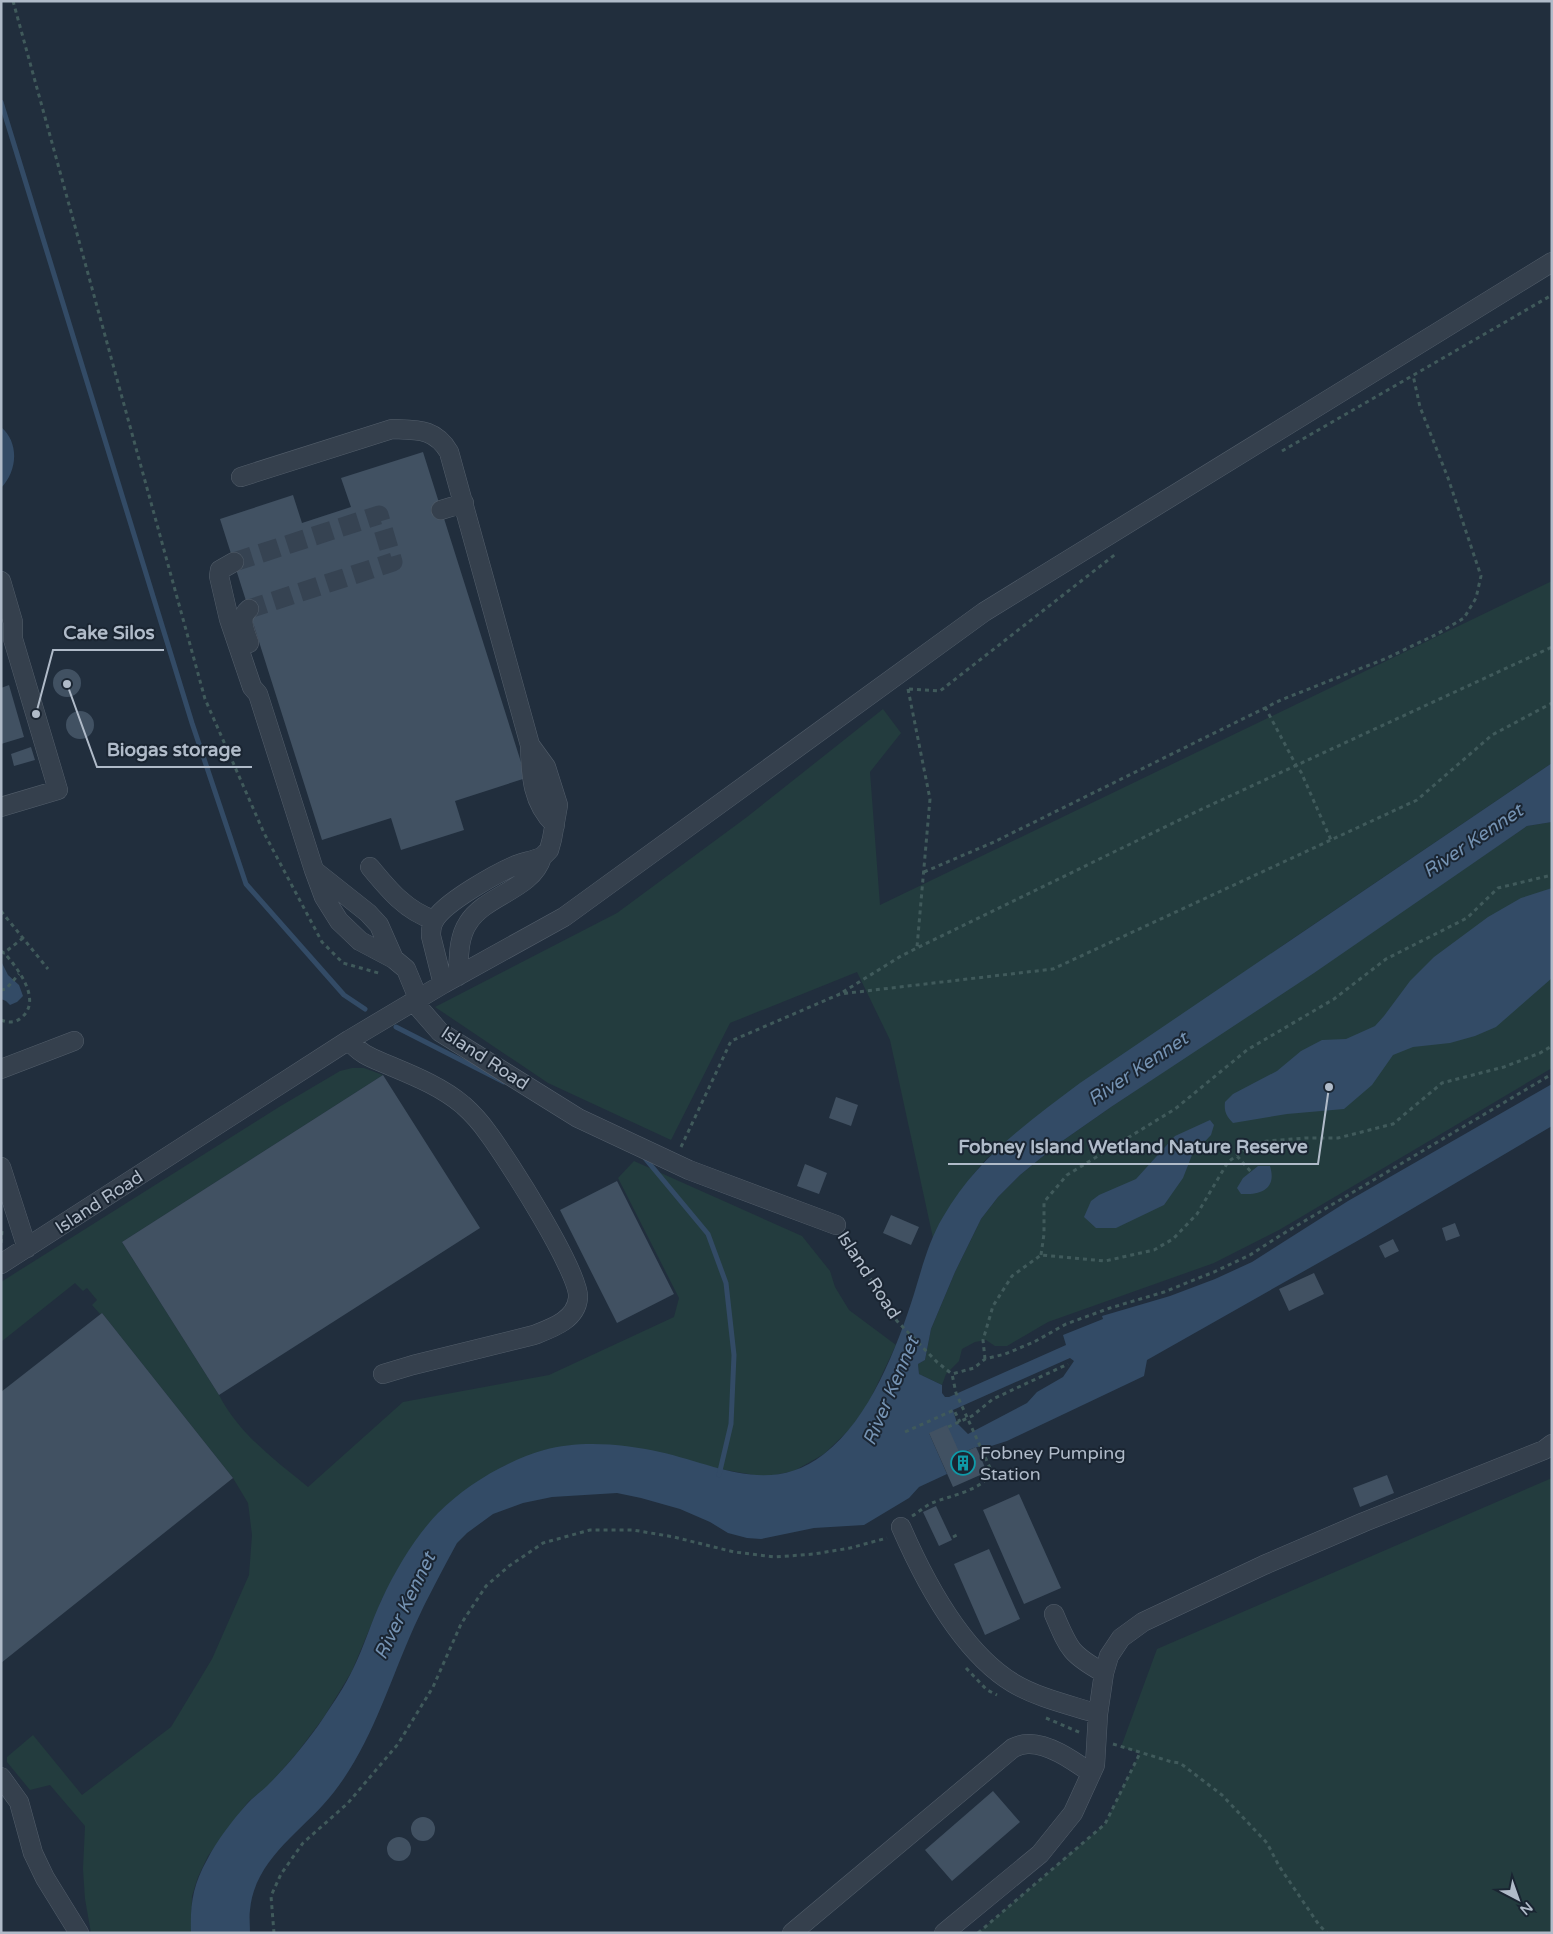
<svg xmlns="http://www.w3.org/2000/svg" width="1553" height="1934" font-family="'Varela Round',sans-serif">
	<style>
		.green { fill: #233c3e }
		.water { fill: #334b66; fill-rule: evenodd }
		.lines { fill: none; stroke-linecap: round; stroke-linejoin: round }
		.stream { stroke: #334b66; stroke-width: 5 }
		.building { fill: #415162 }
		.minor-tunnel { stroke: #364352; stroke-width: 19; stroke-dasharray: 19 9; stroke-linecap: butt }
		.minor-casing { stroke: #535e6b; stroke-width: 20 }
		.path { stroke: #405a5b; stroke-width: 3; stroke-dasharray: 4 4; stroke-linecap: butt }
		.minor { stroke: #35404d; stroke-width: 19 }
		.labels { text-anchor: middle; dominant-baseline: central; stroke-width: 4; stroke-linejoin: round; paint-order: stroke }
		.street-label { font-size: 18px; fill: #b0bbc9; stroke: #1a2532 }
		.poi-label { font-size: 18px; fill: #b0bbc9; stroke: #1a2532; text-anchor: start }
		.water-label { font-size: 19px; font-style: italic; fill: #7593b3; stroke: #1a2532 }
		.leader { fill: none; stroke: #b0bbc9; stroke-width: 2 }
		.callout-dot { fill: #b0bbc9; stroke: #1a2532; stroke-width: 2 }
		.callout-label { font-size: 19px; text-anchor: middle; font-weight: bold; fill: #b0bbc9; stroke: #1a2532; stroke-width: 4; stroke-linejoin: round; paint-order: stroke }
	</style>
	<rect width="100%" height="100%" fill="#212e3d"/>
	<path class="green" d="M1552,581V763L1285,944L987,1158C966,1183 947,1207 933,1238L890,1040L857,972L730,1023L671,1140L548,1083L435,1007L617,913L747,817L883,709L901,733L870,772L880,905Z
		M1552,822V1068L1279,1230L1214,1263L1048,1322L1007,1346H995L986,1340L975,1342L962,1349L959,1361L946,1374L942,1385L919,1374L918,1364L925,1360L931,1329L955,1272L981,1219L998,1197L1020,1175L1058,1144L1111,1107L1527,826Z
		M352,1068H364L383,1075L122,1242L219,1395C239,1434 275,1460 308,1487L403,1402L549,1375L674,1317L679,1298L618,1178L634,1161L802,1236L830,1271L835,1287L849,1310L896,1345L867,1406L850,1429L824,1454L794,1471L765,1477L583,1445L545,1450L504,1466L470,1487L440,1511L424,1531L395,1574L382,1599L352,1671L324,1717L297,1753L268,1786L248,1802L208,1856L198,1877L192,1896L191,1933H91L85,1899L83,1869L85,1826L50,1785L30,1790L7,1762V1757L33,1735L82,1795L171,1727L212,1659L249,1575L252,1535L248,1503L233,1478L102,1313L100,1314L92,1305L97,1300L87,1288L83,1291L75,1283L1,1342V1282L279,1107L340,1071Z
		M1552,1478V1933H978L1105,1824L1140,1753L1121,1747L1157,1649Z"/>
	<path class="water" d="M1,427C20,443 17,472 1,488Z
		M1552,763V822L1527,826L1314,973L1111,1107L1058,1144L1020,1175L998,1197L981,1219L955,1272L931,1329L925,1360L918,1364L919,1374L942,1385V1393L945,1397H949L1066,1345L1063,1335L1103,1319L1102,1316L1170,1296L1215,1279L1252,1262L1348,1201L1552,1084V1126L1366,1236L1147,1360L1144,1376L1007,1441L988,1447C979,1444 969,1450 960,1454L929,1433L947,1474L919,1487L909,1498L864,1525L814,1528L761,1539L747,1538L728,1533L710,1522L680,1509L641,1498L617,1493L552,1497L523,1503L493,1514L467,1533L457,1543C442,1571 427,1598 414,1627C389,1683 372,1743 334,1792C305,1830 255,1857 250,1910C249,1917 250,1925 250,1933H191C190,1904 193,1885 207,1860C217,1840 232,1821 247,1804C253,1797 261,1792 267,1786C288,1765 308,1741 324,1717C334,1702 345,1686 353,1669C364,1647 371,1622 382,1599C396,1569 415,1537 438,1513C466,1485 506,1461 544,1450C580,1440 624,1444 660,1452C718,1465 770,1496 824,1454C870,1419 897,1347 914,1294C922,1268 929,1240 943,1217C976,1159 1028,1122 1080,1083ZM1070,1358L1074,1361L1063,1377L1037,1392L1027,1403L968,1434L957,1423L953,1410Z
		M1552,888V978L1496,1027L1475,1036L1450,1043L1413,1047L1393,1055L1372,1085L1344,1109L1287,1114L1233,1123C1226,1116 1224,1111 1225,1102L1233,1094L1277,1071L1301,1051L1322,1040L1346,1039L1375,1026L1384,1016L1410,981L1434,957L1488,917L1521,898Z
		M1,961L8,975L19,985L23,996L17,1002L10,1005L6,1001L1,999Z
		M1210,1120L1214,1125L1211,1135L1192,1155L1183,1178L1164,1205L1116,1228H1096L1084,1217L1091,1201L1099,1195L1136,1179L1175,1136Z
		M1258,1166H1270C1277,1189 1261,1195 1241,1194L1237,1188L1243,1178Z"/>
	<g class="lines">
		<path class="stream" d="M1,102L192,723L246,884L344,995L365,1009
			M396,1027L504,1082
			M644,1157L708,1234L726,1283L734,1355L731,1424L719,1475"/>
	</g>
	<path class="building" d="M423,452L526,778L455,801L464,830L401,850L391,818L322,840L220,519L293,495L302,523L351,507L341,478Z
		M53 683a14 14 0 1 1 28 0a14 14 0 1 1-28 0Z
		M9,685L24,737L1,744V688Z
		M66 725a14 14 0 1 1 28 0a14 14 0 1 1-28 0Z
		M31,747L35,760L14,766L11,754Z
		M383,1075L480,1228L219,1395L122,1242Z
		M836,1097L858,1105L851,1126L829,1118Z
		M805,1164L827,1173L819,1194L797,1186Z
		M617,1181L674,1294L617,1323L560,1210Z
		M891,1215L919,1227L911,1245L883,1233Z
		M1455,1223L1460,1236L1446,1241L1442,1228Z
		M1393,1239L1399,1251L1385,1258L1379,1246Z
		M1314,1273L1324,1294L1289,1311L1279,1289Z
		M102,1313L233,1478L1,1663V1392Z
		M947,1425L960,1454L976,1447L987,1472L953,1487L929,1433Z
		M1387,1475L1394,1493L1360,1507L1353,1488Z
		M1019,1494L1061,1588L1024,1604L983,1510Z
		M936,1506L952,1540L939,1546L923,1512Z
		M989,1549L1020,1619L985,1635L954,1564Z
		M993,1791L1020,1822L952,1881L925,1850Z
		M411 1829a12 12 0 1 1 24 0a12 12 0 1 1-24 0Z
		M387 1849a12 12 0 1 1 24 0a12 12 0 1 1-24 0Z"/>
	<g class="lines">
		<path class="minor-tunnel" d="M234,562L379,515L393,562L249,609"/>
		<g class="minor-casing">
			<path id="minor" d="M241,477L392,429C417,430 435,428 449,452L530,745
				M441,510L464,503
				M234,562L220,570L219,576L229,619L252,687L258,694L314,870L324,897L339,921L360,941L394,959L406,969L418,998
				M1,581L13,622V639L58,790L1,807
				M249,643C245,631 238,618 249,609
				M542,857L549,850L552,839L558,805L546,767L530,745C531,776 532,803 555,825
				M370,867C388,889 406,911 434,920
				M315,871L368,913L379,925L394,959
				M443,984L431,936C431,930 431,926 434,921C443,903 497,873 516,865C525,862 534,860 542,857C532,890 485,895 468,923C458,938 459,958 458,976
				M413,1001L440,1032L578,1118L689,1170L836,1225
				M349,1040C361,1056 375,1059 393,1067C417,1077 443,1088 463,1105C472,1113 481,1123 488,1133C506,1157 581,1274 578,1298C576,1320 552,1328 534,1335L413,1365L383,1374
				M1,1069L74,1041
				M1,1167L27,1248
				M1,1264L349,1040L443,984L564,917L984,612L1552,262
				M901,1527C924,1580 962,1652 1013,1683C1038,1698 1070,1705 1098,1714
				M1054,1614C1069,1649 1070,1654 1104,1673
				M1,1777L19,1802L33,1853L45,1878L79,1933
				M792,1933L1013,1748C1017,1746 1023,1744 1028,1744C1049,1743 1075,1762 1091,1773
				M944,1933L1040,1854L1073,1813L1095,1765L1098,1714L1104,1673L1109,1656L1121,1638L1143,1622L1264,1565L1364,1522L1544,1450L1552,1444"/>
		</g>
		<path class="path" d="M13,1L205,699L264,833L322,942L343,963L382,974
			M1282,451L1552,295
			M908,689L930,799L917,947
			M909,689L940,691L1117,553
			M1265,707L1296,765L1301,772L1331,840
			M924,872L994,842L1281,700L1387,658L1437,634L1464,618L1476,598L1481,576L1448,478L1420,407L1413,375
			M1,911L48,969
			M1,951L4,953L23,938
			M1,990L6,989L19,974
			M843,992L901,956L917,948L1202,809L1552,647
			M1,1020C9,1023 16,1023 22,1017C42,1000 18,968 4,953
			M681,1147L731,1041L840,994L1053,969L1417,800L1492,735L1552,703
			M1237,1156L1253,1174
			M845,1238L897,1321L937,1362L952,1374
			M1,1243L2,1231
			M1041,1255L1044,1234V1202L1067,1175L1175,1109L1247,1050L1334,999L1386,959L1467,918L1498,888L1552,875
			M985,1359L983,1340L993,1306L1012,1276L1041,1255L1105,1261L1154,1250L1173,1239L1197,1214L1228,1162L1248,1147L1267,1141L1306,1138H1338L1393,1124L1442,1083L1504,1067L1540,1053L1552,1046
			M948,1427L972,1416L993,1399L1068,1364
			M905,1432L954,1410L960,1422
			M912,1516C919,1512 925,1506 932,1503C948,1496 987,1490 991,1470L956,1393L952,1374L974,1368L985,1359L1005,1354L1034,1342L1066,1324L1110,1308L1164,1292L1214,1272L1250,1255L1281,1235L1552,1074
			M953,1537L959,1534
			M966,1668L987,1690L997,1695
			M1046,1718L1081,1733
			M1113,1744L1172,1762L1180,1763L1222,1795L1267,1843L1279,1866L1319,1925L1327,1933
			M274,1933L271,1896L281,1874L303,1843L348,1803L398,1744L433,1687L461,1624L486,1586L509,1566L543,1543L590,1530H633L674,1537L734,1552L775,1557L814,1554L850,1548L887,1538
			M978,1933L1105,1824L1140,1753"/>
		<use href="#minor" class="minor"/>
	</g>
	<defs>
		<g id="building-ring" transform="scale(1.25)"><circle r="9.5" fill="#1a2532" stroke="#0f9aa8" stroke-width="1.5"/><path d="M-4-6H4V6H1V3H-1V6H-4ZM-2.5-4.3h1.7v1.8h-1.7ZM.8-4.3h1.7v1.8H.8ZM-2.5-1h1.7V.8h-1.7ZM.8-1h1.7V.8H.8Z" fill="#0f9aa8"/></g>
	</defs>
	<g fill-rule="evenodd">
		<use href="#building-ring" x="963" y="1463"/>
	</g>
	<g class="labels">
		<g class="street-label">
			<text transform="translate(485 1058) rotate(33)">Island Road</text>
			<text transform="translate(99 1202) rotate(-33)">Island Road</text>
			<text transform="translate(869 1275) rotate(57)">Island Road</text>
		</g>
		<g class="poi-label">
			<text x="980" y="1453">Fobney Pumping<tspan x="980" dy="21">Station</tspan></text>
		</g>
		<g class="water-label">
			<text transform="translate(1473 841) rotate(-34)">River Kennet</text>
			<text transform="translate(1138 1069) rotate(-34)">River Kennet</text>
			<text transform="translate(891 1391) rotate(-67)">River Kennet</text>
			<text transform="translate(405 1606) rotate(-64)">River Kennet</text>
		</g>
	</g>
	<path class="leader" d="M36 714L53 650H164M67 684L97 767H252M1329 1087L1318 1164H948"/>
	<g class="callout-dot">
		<circle cx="36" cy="714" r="5"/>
		<circle cx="67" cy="684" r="5"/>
		<circle cx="1329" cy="1087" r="5"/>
	</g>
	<g class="callout-label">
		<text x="109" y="639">Cake Silos</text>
		<text x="174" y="756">Biogas storage</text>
		<text x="1133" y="1153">Fobney Island Wetland Nature Reserve</text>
	</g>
	<rect width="1553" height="1934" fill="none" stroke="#b0bbc9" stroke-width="5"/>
	<g transform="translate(1518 1899) rotate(139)" stroke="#1a2532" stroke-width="4" paint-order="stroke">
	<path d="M0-4L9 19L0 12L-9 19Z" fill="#b0bbc9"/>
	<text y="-8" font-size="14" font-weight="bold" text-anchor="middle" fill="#b0bbc9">N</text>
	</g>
</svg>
